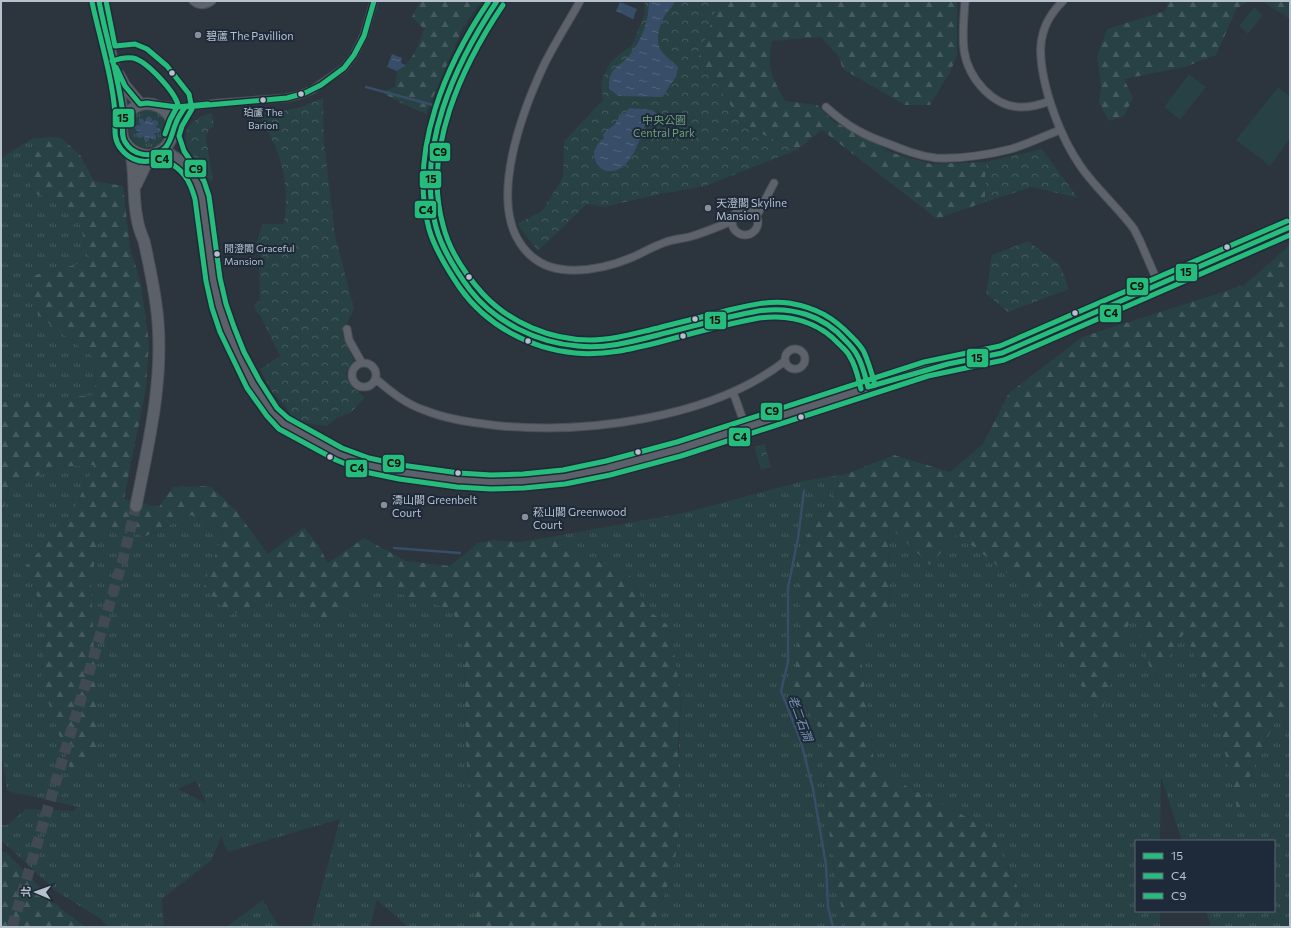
<svg xmlns="http://www.w3.org/2000/svg" width="1291" height="928" font-family="Commissioner,'Noto Sans TC',sans-serif">
	<style>
		.grass { fill: url(#grass-tufts); fill-rule: evenodd }
		.forest { fill: url(#forest-firs) }
		.park { fill: url(#park-crowns) }
		.pitch { fill: #284144 }
		.water { fill: url(#water-ripples) }
		.lines { fill: none; stroke-linecap: round; stroke-linejoin: round }
		.stream { stroke: #374d68; stroke-width: 2.5 }
		.secondary-tunnel { stroke: #414953; stroke-width: 11; stroke-dasharray: 11 5.5; stroke-linecap: butt }
		.street-casing { stroke: #4b5057; stroke-width: 9 }
		.secondary-casing { stroke: #4b5057; stroke-width: 13 }
		.street { stroke: #5d626b; stroke-width: 7 }
		.secondary { stroke: #5c6169; stroke-width: 11 }
		.bus-1-casing { stroke: #1e2a39; stroke-width: 8 }
		.bus-2-casing { stroke: #1e2a39; stroke-width: 8 }
		.bus-3-casing { stroke: #1e2a39; stroke-width: 8 }
		.bus-1 { stroke: #26bd7c; stroke-width: 5 }
		.bus-2 { stroke: #26bd7c; stroke-width: 5 }
		.bus-3 { stroke: #26bd7c; stroke-width: 5 }
		.poi-dot { fill: #868f9b; stroke: #1e2a39; stroke-width: 1.5 }
		.bus-dot { fill: #b7c0cd; stroke: #1e2a39; stroke-width: 1.5 }
		.labels { text-anchor: middle; dominant-baseline: central; stroke-width: 4; stroke-linejoin: round; paint-order: stroke }
		.bus-label { font-size: 10px; fill: #b7c0cd; stroke: #1e2a39 }
		.poi-label { font-size: 11px; fill: #b7c0cd; stroke: #1e2a39; text-anchor: start }
		.park-label { font-size: 11px; fill: #6da077; stroke: #1e2a39 }
		.water-label { font-size: 12px; font-style: italic; fill: #7692b2; stroke: #1e2a39 }
		.line-badge { stroke: #1e2a39; stroke-width: 1.5 }
		.pale-badge-label { font-size: 11px; text-anchor: middle; font-weight: bold; fill: #111 }
	</style>
	<defs>
		<pattern id="grass-tufts" width="24" height="20" patternUnits="userSpaceOnUse"><rect width="24" height="20" fill="#284144"/><path d="M3 7l-1-3M5 7V3M7 7l1-3M15 17l-1-3M17 17v-4M19 17l1-3" fill="none" stroke="#455b5e"/></pattern>
		<pattern id="forest-firs" width="22" height="20" patternUnits="userSpaceOnUse"><rect width="22" height="20" fill="#284144"/><path d="M5 1l3.5 6h-7zM16 11l3.5 6h-7z" fill="#455b5e"/></pattern>
		<pattern id="park-crowns" width="20" height="18" patternUnits="userSpaceOnUse"><rect width="20" height="18" fill="#284144"/><path d="M2 6a3 3 0 1 1 6 0M12 15a3 3 0 1 1 6 0" fill="none" stroke="#455b5e"/></pattern>
		<pattern id="water-ripples" width="26" height="14" patternUnits="userSpaceOnUse"><rect width="26" height="14" fill="#374d68"/><path d="M2 4q2-2 4 0t4 0M15 11q2-2 4 0t4 0" fill="none" stroke="#52657c"/></pattern>
	</defs>
	<rect width="100%" height="100%" fill="#2c343d"/>
	<path class="grass" d="M129 129a19 19 0 1 1 38 0a19 19 0 1 1-38 0Z
		M33,138L31,192L55,201L80,225L90,261L32,276L38,315L96,359L95,396L1,402V158Z
		M94,465L73,513L27,565L47,627L41,679L91,582L100,528L146,536L191,515L224,530L204,587L230,615L293,594L326,622L374,586L453,609L464,654L466,749L477,927H408L377,900L370,927H311L340,819L228,852L221,837L212,860L162,899L164,927H107L101,919L56,891L1,840V825H7L26,809L73,811L78,807L7,791L1,750V516L9,488L58,467ZM196,781L206,803L178,789Z
		M846,474L796,553L800,610L794,689L820,730L831,850L842,912L846,927H653L674,867L681,696L670,627L647,609L628,572L566,550L550,537L683,513L803,481Z
		M888,525L957,534L1036,596L1099,720L1133,609L1154,678L1185,632L1217,715L1238,812L1251,774L1276,719L1290,726V927H1211L1206,911H1274V841H1182L1161,777L1160,841H1136V911H1160V927H1016L1023,898L988,828L875,770L859,642L890,614Z
		M263,900L279,927H226Z"/>
	<path class="forest" d="M420,1H482L463,27L426,114L405,105L381,92L395,87L397,71C414,60 417,48 424,29L412,17Z
		M719,1H957V56L949,74L930,105H905L858,78L843,69L839,57L821,37L772,41C766,68 773,79 785,101L817,105L833,121L893,153L931,164L986,162L985,202L937,219L822,130L797,150L744,126L699,57Z
		M1168,1H1250L1237,8L1216,55L1185,67L1124,79L1133,98L1124,116L1109,121L1099,103L1101,86L1097,57L1107,29L1165,11Z
		M1262,1H1287L1290,2V19Z
		M60,137L80,155L94,181L123,186L130,248L141,283L149,343L146,388L124,499L159,507L173,487L210,486L234,508L268,554L304,527L318,545L328,563L364,538L406,561L450,566L478,543L494,540L519,542L550,537L566,550L628,572L647,609L670,627L681,696L678,745L680,823L674,867L653,927H477L466,749L464,654L453,610L374,586L326,622L293,594L230,615L204,587L224,530L191,515L146,536L100,529L91,582L98,750L73,778L41,679L47,627L27,565L73,513L94,465L58,467L9,488L1,516V402L95,395L96,359L38,315L31,276L90,261L80,225L55,201L31,192L33,138Z
		M1290,245V726L1276,719L1251,774L1238,813L1217,715L1185,632L1153,679L1133,610L1099,721L1036,596L957,534L930,565L888,525L890,614L859,642L875,770L988,828L1023,898L1016,927H846L842,912L831,850L820,730L794,689L800,610L796,553L846,474L894,455L950,472L983,444L1009,393L1082,337L1244,285Z
		M1,852H6L60,908L86,927H1Z"/>
	<path class="park" d="M645,1H719L699,57L744,126L797,150L705,186L661,194L604,207L587,204L538,251L517,224L542,211L563,177L564,141L603,100L601,81L611,61L632,45L644,16Z
		M323,98L324,141L335,235L354,309L342,334L354,361L345,373L354,389L365,397L351,413L337,418L327,426L312,424L298,421L291,416L285,405L272,392L260,369L280,356L260,315L256,312L254,305L260,300L259,268L265,260L255,249L262,224H284C290,179 281,151 257,113L282,111L301,107Z
		M212,113L214,127L209,129L206,138L213,180L210,181C205,174 187,149 186,143C183,126 197,116 212,113Z
		M1042,149L1078,198L1032,187L985,202L986,162Z
		M1028,241L1060,265L1069,289L1008,312L986,294L992,255Z
		M765,444L767,454L771,467L761,470L754,447Z"/>
	<path class="pitch" d="M1254,7L1263,15L1248,34L1239,26Z
		M1189,74L1206,87L1180,120L1164,107Z
		M1278,87L1290,96V139L1270,166L1236,140Z"/>
	<path class="water" d="M649,1H675C673,7 669,9 666,14C659,25 653,44 664,54C668,59 673,61 678,67L676,77L670,85L663,97L619,96L609,89C608,68 617,69 629,56C642,40 649,21 649,1Z
		M620,2L637,9L633,19L616,11Z
		M392,54L402,58L401,63L406,65L397,71L387,67Z
		M629,108L652,110L659,115L667,116L664,124C660,125 651,124 646,125C642,130 642,134 640,139C635,152 625,174 607,171C597,169 591,156 596,147C598,143 601,140 604,138L603,135C609,126 616,128 619,115L625,113Z
		M149,116L152,119L151,122L154,120L158,121V125L155,127L159,128L161,131L158,133H154L156,136V140L152,139L150,137L149,140L146,143L144,139V136L141,138L137,137V133L140,131H137L134,127L137,125H141L139,122V118L143,119L145,122L146,118Z"/>
	<g class="lines">
		<path class="stream" d="M366,87L433,105
			M804,491L798,538L788,588V662L781,691L801,742L813,789L826,865L828,907L833,927
			M394,548L460,553"/>
		<path class="secondary-tunnel" d="M99,1L101,14
			M12,927L122,563L136,506"/>
		<g class="street-casing">
			<path id="street" d="M193,1C199,6 205,6 212,1
				M580,1C568,23 554,44 543,67C522,112 490,198 520,243C531,260 548,269 568,270C590,271 612,266 633,257C644,252 654,246 666,242C673,239 681,239 689,237C703,233 718,227 732,221
				M965,1C964,17 962,34 964,50C968,78 993,108 1023,107C1032,107 1042,104 1050,101
				M1063,1C1034,29 1038,59 1048,95C1056,122 1067,148 1084,171C1100,192 1119,209 1134,229L1140,241L1159,285
				M160,105L185,107L218,103L286,98L299,95L312,90L344,68L354,55L364,35L374,1
				M826,107C847,126 863,135 889,144C904,150 919,156 936,158C961,159 987,155 1011,149C1028,144 1044,136 1060,130
				M174,128L180,114L185,107
				M732 222a13 13 0 1 1 26 0a13 13 0 1 1-26 0Z
				M756,217L774,183
				M347,329L349,340L362,363
				M785 359a10 10 0 1 1 20 0a10 10 0 1 1-20 0Z
				M352 375a12 12 0 1 1 24 0a12 12 0 1 1-24 0Z
				M376,379C391,392 406,404 424,410C446,419 469,422 492,425C583,435 711,419 785,361
				M733,392L746,428"/>
		</g>
		<g class="secondary-casing">
			<path id="secondary" d="M497,1C455,59 419,147 434,219C438,240 448,258 460,275C470,291 481,304 496,315C523,335 556,347 590,347C614,347 635,341 658,335C682,329 706,323 730,317C747,313 769,307 787,310C814,315 830,321 847,342C851,346 854,349 857,354C862,364 865,376 868,387
				M101,14C108,47 119,79 122,112C123,123 119,133 125,142C130,151 141,156 151,155C160,153 167,147 171,139C184,111 140,86 123,121
				M119,75L125,86L140,104
				M130,148C136,171 132,195 137,218C138,226 141,234 144,241C150,268 156,295 158,322C163,384 148,446 136,506
				M160,151L168,153L183,163L191,171L198,184L202,198L213,279L219,306L227,330L238,355L253,384L272,412L284,424L299,433L339,454L367,465L400,472L458,480L491,482L523,481L564,477L608,468L679,449L865,388L926,369L1002,353L1290,227
				M136,185L146,164L155,154"/>
		</g>
		<use href="#street" class="street"/>
		<use href="#secondary" class="secondary"/>
		<g class="bus-1-casing">
			<path id="bus-1" d="M99,1C106,39 119,77 123,115C124,125 120,134 125,142C133,156 153,159 165,148C172,141 172,131 176,123C178,117 182,112 185,107L287,98L305,93L321,85L344,68L354,55L364,36L374,1
				M497,1C455,64 415,149 436,227C442,250 456,271 470,290C495,322 537,343 578,346C605,349 631,342 658,335C691,327 724,317 758,311C791,306 823,315 845,340C850,345 854,349 857,355C863,365 865,376 868,387
				M116,67L125,86L140,104L147,103L177,107L208,104
				M868,387L948,364L1002,353L1290,227"/>
		</g>
		<g class="bus-2-casing">
			<path id="bus-2" d="M489,1C446,64 408,151 429,229C435,250 447,269 460,288C486,325 530,349 575,353C604,356 632,349 660,342C693,333 726,324 759,318C790,314 819,322 840,345C844,349 848,352 850,357C856,366 858,378 861,389
				M92,2C100,39 112,76 115,113C116,126 112,138 121,149C128,158 139,163 150,161C154,161 158,158 162,159C166,159 169,162 173,165C186,173 191,185 195,199L206,281L212,308L220,332L247,388L267,416L279,429L336,460L365,472L399,479L457,487L491,489L524,488L565,484L610,475L681,456L928,376L1004,360L1290,235
				M112,61C118,59 126,57 133,58C147,61 175,92 178,105L170,120L165,134"/>
		</g>
		<g class="bus-3-casing">
			<path id="bus-3" d="M106,1L115,46L135,44L147,49L167,66L189,94L192,109L182,126L179,136L184,151L204,181L209,196L220,278L226,304L234,327L244,352L259,380L277,408L288,418L342,448L369,458L401,465L459,473L491,475L523,474L563,470L606,461L677,442L924,362L1000,346L1287,221
				M503,5C462,66 422,150 443,225C449,250 466,275 483,294C510,323 551,340 590,340C613,340 636,333 658,328C680,322 703,317 725,311C746,306 768,300 789,303C817,308 833,317 852,337C857,342 861,346 864,352C869,363 872,374 875,385"/>
		</g>
		<use href="#bus-1" class="bus-1"/>
		<use href="#bus-2" class="bus-2"/>
		<use href="#bus-3" class="bus-3"/>
	</g>
	<g class="poi-dot">
		<circle cx="198" cy="35" r="4"/>
		<circle cx="708" cy="208" r="4"/>
		<circle cx="384" cy="505" r="4"/>
		<circle cx="525" cy="517" r="4"/>
	</g>
	<g class="bus-dot">
		<circle cx="172" cy="73" r="3.5"/>
		<circle cx="301" cy="94" r="3.5"/>
		<circle cx="263" cy="100" r="3.5"/>
		<circle cx="1227" cy="247" r="3.5"/>
		<circle cx="217" cy="254" r="3.5"/>
		<circle cx="469" cy="277" r="3.5"/>
		<circle cx="1075" cy="313" r="3.5"/>
		<circle cx="695" cy="319" r="3.5"/>
		<circle cx="683" cy="336" r="3.5"/>
		<circle cx="528" cy="341" r="3.5"/>
		<circle cx="801" cy="417" r="3.5"/>
		<circle cx="638" cy="452" r="3.5"/>
		<circle cx="330" cy="457" r="3.5"/>
		<circle cx="458" cy="473" r="3.5"/>
	</g>
	<g class="labels">
		<g class="bus-label">
			<text x="263" y="112">珀蘆 The<tspan x="263" dy="13">Barion</tspan></text>
			<text x="224" y="248" text-anchor="start">閒澄閣 Graceful<tspan x="224" dy="13">Mansion</tspan></text>
		</g>
		<g class="poi-label">
			<text x="206" y="35">碧蘆 The Pavillion</text>
			<text x="716" y="202">天澄閣 Skyline<tspan x="716" dy="13">Mansion</tspan></text>
			<text x="392" y="499">濤山閣 Greenbelt<tspan x="392" dy="13">Court</tspan></text>
			<text x="533" y="511">菘山閣 Greenwood<tspan x="533" dy="13">Court</tspan></text>
		</g>
		<g class="park-label">
			<text x="664" y="119">中央公園<tspan x="664" dy="13">Central Park</tspan></text>
		</g>
		<g class="water-label">
			<text transform="translate(801 718) rotate(70)">老二石澗</text>
		</g>
	</g>
	<g class="line-badge">
		<rect x="112" y="108" width="23" height="20" rx="4" fill="#26bd7c"/>
		<rect x="429" y="142" width="22" height="20" rx="4" fill="#26bd7c"/>
		<rect x="150" y="149" width="23" height="20" rx="4" fill="#26bd7c"/>
		<rect x="184" y="159" width="23" height="19" rx="4" fill="#26bd7c"/>
		<rect x="419" y="170" width="23" height="19" rx="4" fill="#26bd7c"/>
		<rect x="414" y="200" width="23" height="19" rx="4" fill="#26bd7c"/>
		<rect x="1175" y="263" width="23" height="19" rx="4" fill="#26bd7c"/>
		<rect x="1126" y="277" width="23" height="19" rx="4" fill="#26bd7c"/>
		<rect x="1099" y="304" width="23" height="19" rx="4" fill="#26bd7c"/>
		<rect x="704" y="311" width="23" height="19" rx="4" fill="#26bd7c"/>
		<rect x="966" y="348" width="23" height="20" rx="4" fill="#26bd7c"/>
		<rect x="760" y="402" width="23" height="19" rx="4" fill="#26bd7c"/>
		<rect x="728" y="427" width="23" height="20" rx="4" fill="#26bd7c"/>
		<rect x="382" y="454" width="23" height="19" rx="4" fill="#26bd7c"/>
		<rect x="345" y="459" width="23" height="19" rx="4" fill="#26bd7c"/>
	</g>
	<g class="pale-badge-label">
		<text x="123" y="122">15</text>
		<text x="440" y="156">C9</text>
		<text x="162" y="163">C4</text>
		<text x="196" y="173">C9</text>
		<text x="431" y="183">15</text>
		<text x="426" y="214">C4</text>
		<text x="1186" y="276">15</text>
		<text x="1137" y="290">C9</text>
		<text x="1111" y="317">C4</text>
		<text x="715" y="324">15</text>
		<text x="977" y="362">15</text>
		<text x="772" y="415">C9</text>
		<text x="740" y="441">C4</text>
		<text x="394" y="467">C9</text>
		<text x="357" y="472">C4</text>
	</g>
	<rect width="1291" height="928" fill="none" stroke="#b7c0cd" stroke-width="4"/>
	<rect x="1135" y="840" width="140" height="72" fill="#1e2a39" stroke="#5b6674"/>
	<rect x="1143" y="853" width="20" height="6" fill="#26bd7c" stroke="#5b6674"/>
	<text x="1171" y="860" font-size="12" fill="#b7c0cd">15</text>
	<rect x="1143" y="873" width="20" height="6" fill="#26bd7c" stroke="#5b6674"/>
	<text x="1171" y="880" font-size="12" fill="#b7c0cd">C4</text>
	<rect x="1143" y="893" width="20" height="6" fill="#26bd7c" stroke="#5b6674"/>
	<text x="1171" y="900" font-size="12" fill="#b7c0cd">C9</text>
	<g transform="translate(36 892) rotate(272)" stroke="#1e2a39" stroke-width="3" paint-order="stroke">
	<path d="M0-3L7 15L0 10L-7 15Z" fill="#b7c0cd"/>
	<text y="-6" font-size="11" font-weight="bold" text-anchor="middle" fill="#b7c0cd">北</text>
	</g>
</svg>
